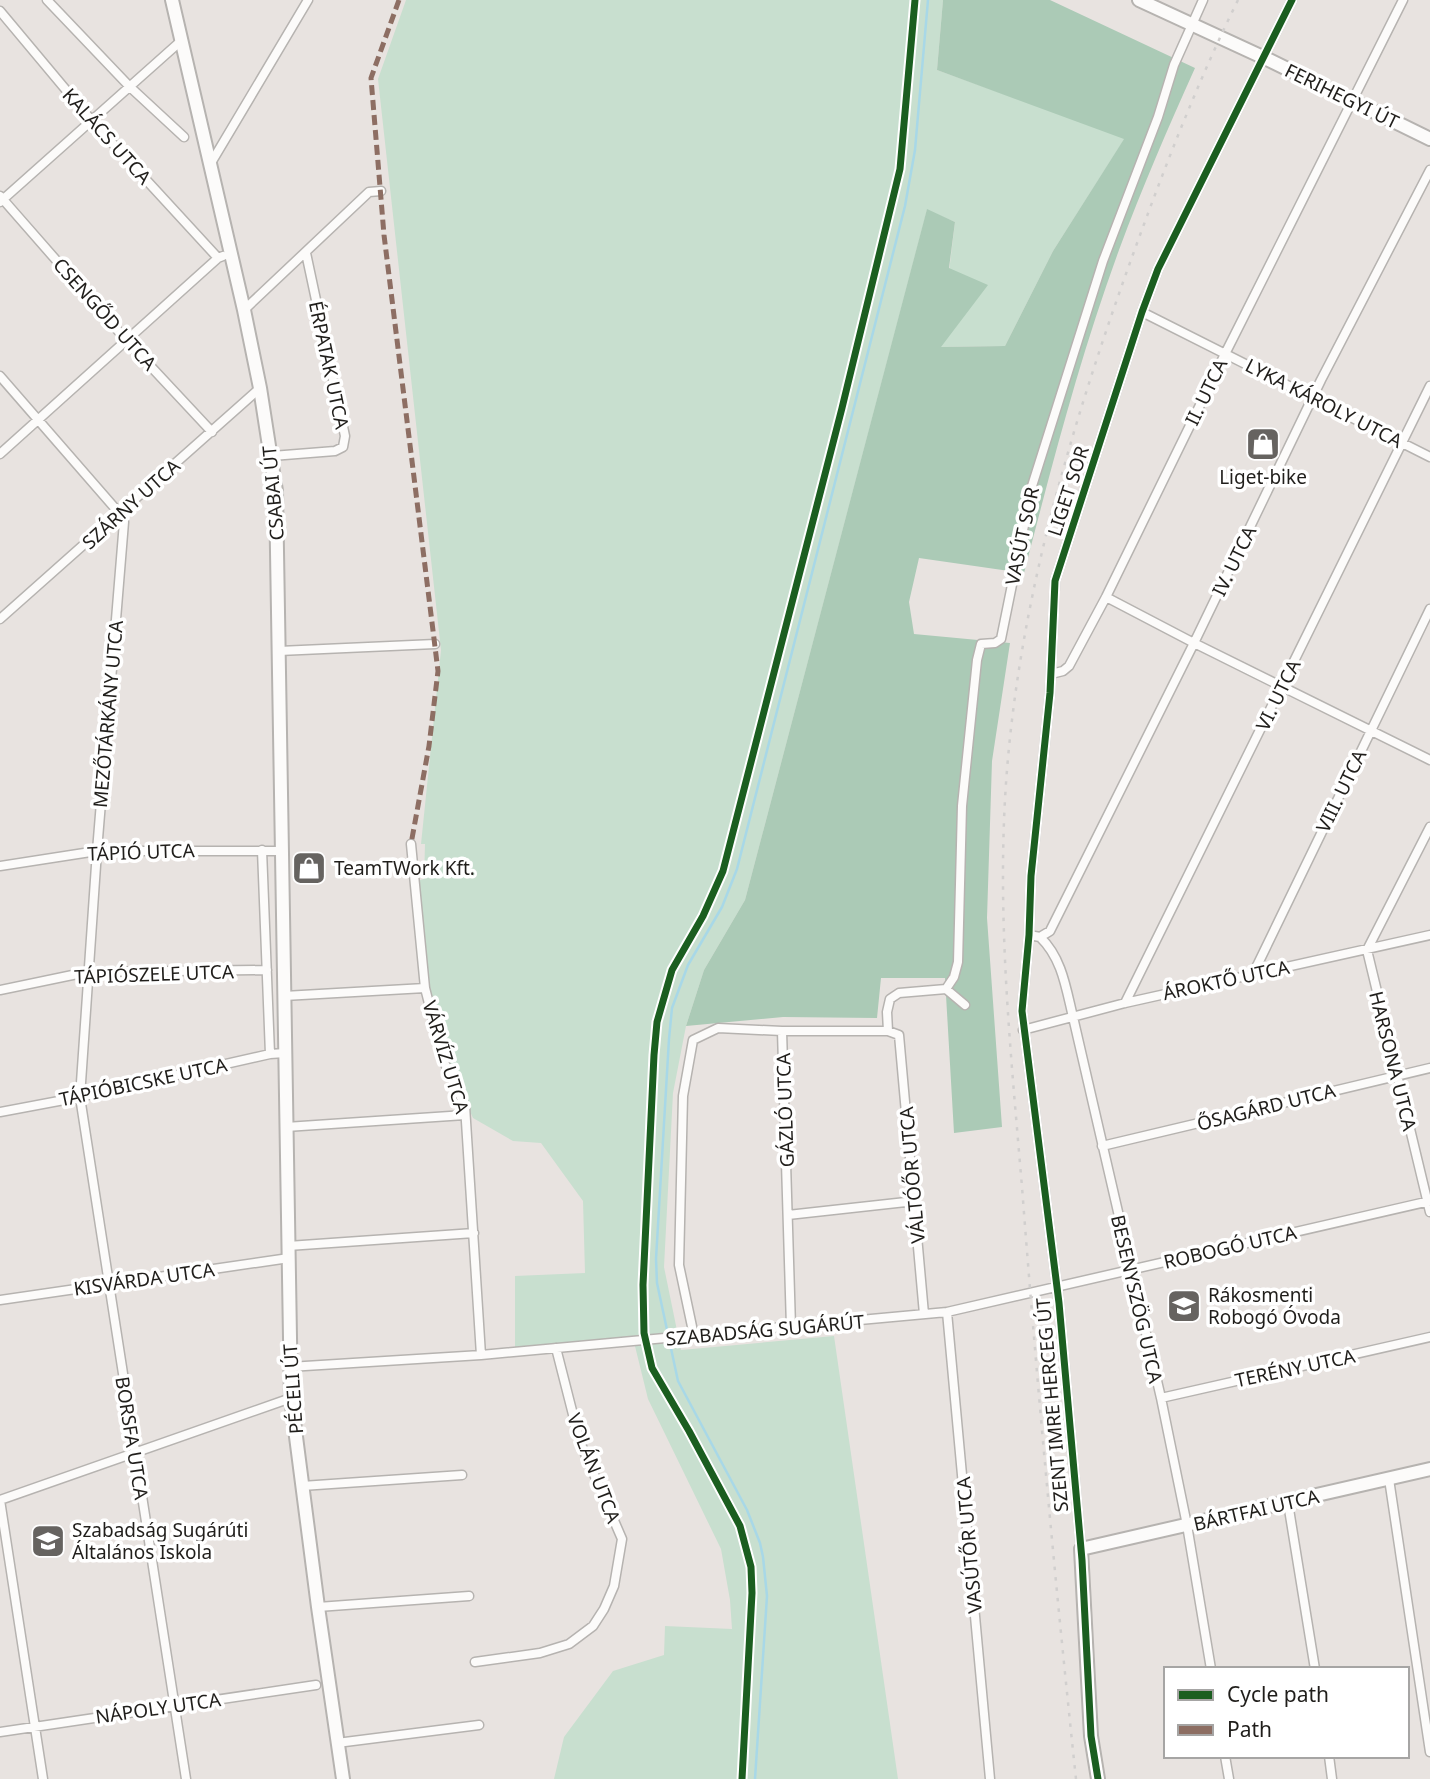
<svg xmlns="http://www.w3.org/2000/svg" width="1430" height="1779" font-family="'Noto Sans',sans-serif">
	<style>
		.green { fill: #c8dfcf }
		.forest { fill: #abcab6 }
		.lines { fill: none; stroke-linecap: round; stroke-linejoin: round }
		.stream { stroke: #a8d8e7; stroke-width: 2.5 }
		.street-casing { stroke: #b6b3b0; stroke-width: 11 }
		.secondary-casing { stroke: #b6b3b0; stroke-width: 16 }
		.street { stroke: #fcfbfa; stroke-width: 8 }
		.secondary { stroke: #fcfbfa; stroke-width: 12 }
		.rail { stroke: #d1cfce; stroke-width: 2.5; stroke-dasharray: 3.5 7; stroke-linecap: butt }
		.quiet { stroke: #8d6e63; stroke-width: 5; stroke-dasharray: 10 5; stroke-linecap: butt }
		.cycleway-casing { stroke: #fff; stroke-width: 11 }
		.cycleway { stroke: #1b5e20; stroke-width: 7 }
		.labels { text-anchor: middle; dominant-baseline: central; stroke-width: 7; stroke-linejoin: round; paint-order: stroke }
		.street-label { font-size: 19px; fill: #201e1b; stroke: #fff }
		.poi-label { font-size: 19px; fill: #201e1b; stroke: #fff; text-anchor: start }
	</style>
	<rect width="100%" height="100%" fill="#e8e3e0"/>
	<path class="green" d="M406,0H943L937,70L1125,138L1053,251L1005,346L940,347L955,222L927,210L745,900L704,970L686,1026L673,1093L664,1267L681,1350L834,1336L898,1779H554L564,1737L613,1671L664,1655L665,1626L732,1629L730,1600L721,1549L648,1399L633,1338L515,1348V1276L585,1273L583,1201L541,1143L513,1141L473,1118L447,1061L429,990L417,881L424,879L425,844H421L441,650L378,79Z"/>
	<path class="forest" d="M943,0H1050L1195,68C1168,128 1142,188 1119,250C1080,356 1052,465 1024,573L919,558L909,602L914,634L1010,643L992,761L987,918L1002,1127L954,1133L945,978H881L877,1018L783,1017L686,1026L704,970L745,900L927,209L955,222L949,268L988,285L941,347L1005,346L1053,251L1124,139L937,70Z"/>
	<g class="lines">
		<path class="stream" d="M755,1779L767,1596L763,1557L760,1543L747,1510L678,1381L657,1283L656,1259L669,1039L672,1008L688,965L722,907L737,869L905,206L915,150L928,0"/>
		<g class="street-casing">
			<path id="street" d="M47,0L130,87L184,137
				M0,11L92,121L218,258
				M211,163L308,0
				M0,196L127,341L212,432
				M0,202L182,40
				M244,310L369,192L381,191
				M1142,312L1430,457
				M0,376L120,514L124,522L97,851L80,1097L186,1779
				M0,454L218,258L223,256
				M272,456L335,451L343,447L345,436L306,253
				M1106,597L1194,643L1430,760
				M0,619L260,388
				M279,651L435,644
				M1051,674L1063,671L1069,666L1106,597L1225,354L1403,0
				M1430,827L1367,950L1430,1212
				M411,844L425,988L444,1062L465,1106L481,1355
				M262,850L270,1054
				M0,866L97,851H282
				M1029,935L1040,937L1050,931L1194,643L1321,380L1430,170
				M1040,937C1062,958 1066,988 1073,1017L1161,1398L1187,1525L1211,1669
				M1253,974L1430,609
				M946,989L965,1005
				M0,990L87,972L267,970
				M284,996L425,988
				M1125,1003L1430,386
				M1023,1030L1125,1003L1430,935
				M782,1031L791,1327
				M888,1031L887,1012L890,999L899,993L946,989L954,977L958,962L962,806L977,660L981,644L995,643L1001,639L1032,486L1103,261L1158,117L1174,65L1203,0
				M0,1112L80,1097L270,1054L285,1053
				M286,1127L465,1115
				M1102,1146L1430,1068
				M788,1215L915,1201
				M288,1246L474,1233
				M0,1300L289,1258
				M947,1312L990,1779
				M694,1336L679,1265L683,1096L693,1040L718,1028L782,1031H888L899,1035L924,1314
				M289,1367L481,1355L947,1312L1430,1201
				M1161,1398L1430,1337
				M1389,1479L1430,1752
				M302,1486L462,1475
				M0,1500L291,1398
				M0,1500L43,1779
				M1288,1503L1315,1669
				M1081,1549L1059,1303L1022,1011L1029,935L1031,876L1050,693L1055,581L1142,312L1158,269L1292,0
				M318,1607L469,1596
				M475,1662L540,1653L569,1644L593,1626L604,1609L614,1586L622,1539L580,1442L556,1348
				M0,1732L316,1685
				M337,1743L479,1725
				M1225,1756L1229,1779
				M1329,1756L1332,1779"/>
		</g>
		<g class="secondary-casing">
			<path id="secondary" d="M172,0L244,310L260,388L276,491L291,1398L318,1607L343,1779
				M1139,0L1269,60L1430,139
				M1098,1779L1091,1736L1081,1549L1430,1469"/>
		</g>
		<use href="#street" class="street"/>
		<use href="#secondary" class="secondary"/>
		<path class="rail" d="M1076,1779C1055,1582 1037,1384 1022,1187C1010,1044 995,902 1008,758C1023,591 1071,428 1127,271C1160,179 1195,87 1238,0"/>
		<path class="quiet" d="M399,0L371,78L384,235L438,671L429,746L411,844"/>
		<g class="cycleway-casing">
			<path id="cycleway" d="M742,1779L752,1593L751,1567L740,1526L689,1431L652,1368L644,1333L643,1285L654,1055L657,1022L672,970L703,916L723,871L842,408L900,169L915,0
				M1098,1779L1091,1736L1082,1560L1059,1303L1022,1011L1029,935L1031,876L1050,693L1055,581L1142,312L1158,269L1292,0"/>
		</g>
		<use href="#cycleway" class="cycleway"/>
	</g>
	<defs>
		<g id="shop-square" transform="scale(1.75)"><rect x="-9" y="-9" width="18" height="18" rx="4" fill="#666360" stroke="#fff"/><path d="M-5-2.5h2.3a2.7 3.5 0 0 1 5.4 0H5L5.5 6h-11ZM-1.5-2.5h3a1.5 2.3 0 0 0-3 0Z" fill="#fff"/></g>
		<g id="school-square" transform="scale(1.75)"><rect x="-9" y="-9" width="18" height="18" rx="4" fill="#666360" stroke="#fff"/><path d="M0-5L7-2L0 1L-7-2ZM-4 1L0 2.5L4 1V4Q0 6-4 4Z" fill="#fff"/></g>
	</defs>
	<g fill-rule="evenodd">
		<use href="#shop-square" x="1263" y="444"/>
		<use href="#shop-square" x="309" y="868"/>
		<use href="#school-square" x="1184" y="1306"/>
		<use href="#school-square" x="48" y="1541"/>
	</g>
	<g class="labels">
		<g class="street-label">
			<text transform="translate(1342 96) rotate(26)">FERIHEGYI ÚT</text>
			<text transform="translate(107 136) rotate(48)">KALÁCS UTCA</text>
			<text transform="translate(105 314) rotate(48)">CSENGŐD UTCA</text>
			<text transform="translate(329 365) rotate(78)">ÉRPATAK UTCA</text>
			<text transform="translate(1206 392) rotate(-64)">II. UTCA</text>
			<text transform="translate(1324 403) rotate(27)">LYKA KÁROLY UTCA</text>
			<text transform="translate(1068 491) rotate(-72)">LIGET SOR</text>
			<text transform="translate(273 493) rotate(-95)">CSABAI ÚT</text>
			<text transform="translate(131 504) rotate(-42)">SZÁRNY UTCA</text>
			<text transform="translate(1022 536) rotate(-78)">VASÚT SOR</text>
			<text transform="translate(1234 561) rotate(-64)">IV. UTCA</text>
			<text transform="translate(1278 695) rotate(-64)">VI. UTCA</text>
			<text transform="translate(108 714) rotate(-85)">MEZŐTÁRKÁNY UTCA</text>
			<text transform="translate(1341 791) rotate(-64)">VIII. UTCA</text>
			<text transform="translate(141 852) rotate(-2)">TÁPIÓ UTCA</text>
			<text transform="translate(154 974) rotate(-2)">TÁPIÓSZELE UTCA</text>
			<text transform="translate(1226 980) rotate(-12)">ÁROKTŐ UTCA</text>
			<text transform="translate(446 1057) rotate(73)">VÁRVÍZ UTCA</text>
			<text transform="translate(1393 1061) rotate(76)">HARSONA UTCA</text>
			<text transform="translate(143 1082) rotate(-12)">TÁPIÓBICSKE UTCA</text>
			<text transform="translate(1266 1107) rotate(-14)">ŐSAGÁRD UTCA</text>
			<text transform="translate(785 1110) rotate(-92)">GÁZLÓ UTCA</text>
			<text transform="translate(912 1175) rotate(-95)">VÁLTÓŐR UTCA</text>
			<text transform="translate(1230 1247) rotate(-13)">ROBOGÓ UTCA</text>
			<text transform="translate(144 1279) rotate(-8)">KISVÁRDA UTCA</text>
			<text transform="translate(1137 1299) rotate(77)">BESENYSZÖG UTCA</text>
			<text transform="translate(765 1330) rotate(-5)">SZABADSÁG SUGÁRÚT</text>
			<text transform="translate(1295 1368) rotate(-12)">TERÉNY UTCA</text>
			<text transform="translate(293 1389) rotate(-94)">PÉCELI ÚT</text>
			<text transform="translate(1052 1405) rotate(-95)">SZENT IMRE HERCEG ÚT</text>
			<text transform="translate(132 1438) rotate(81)">BORSFA UTCA</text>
			<text transform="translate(594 1468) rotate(69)">VOLÁN UTCA</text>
			<text transform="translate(1256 1510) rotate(-13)">BÁRTFAI UTCA</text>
			<text transform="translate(969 1545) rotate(-95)">VASÚTŐR UTCA</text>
			<text transform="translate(158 1708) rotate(-8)">NÁPOLY UTCA</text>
		</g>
		<g class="poi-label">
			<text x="1263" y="477" text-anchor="middle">Liget-bike</text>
			<text x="334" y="868">TeamTWork Kft.</text>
			<text x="1208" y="1295">Rákosmenti<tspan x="1208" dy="22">Robogó Óvoda</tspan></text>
			<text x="72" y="1530">Szabadság Sugárúti<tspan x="72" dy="22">Általános Iskola</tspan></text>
		</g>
	</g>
	<rect x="1164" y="1667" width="245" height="91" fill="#ffffff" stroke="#a6a5a4" stroke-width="2"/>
	<rect x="1178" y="1690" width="35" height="10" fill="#1b5e20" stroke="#a6a5a4" stroke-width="2"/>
	<text x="1227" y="1702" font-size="21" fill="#201e1b">Cycle path</text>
	<rect x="1178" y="1725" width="35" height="10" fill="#8d6e63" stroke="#a6a5a4" stroke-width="2"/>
	<text x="1227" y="1737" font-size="21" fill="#201e1b">Path</text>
</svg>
